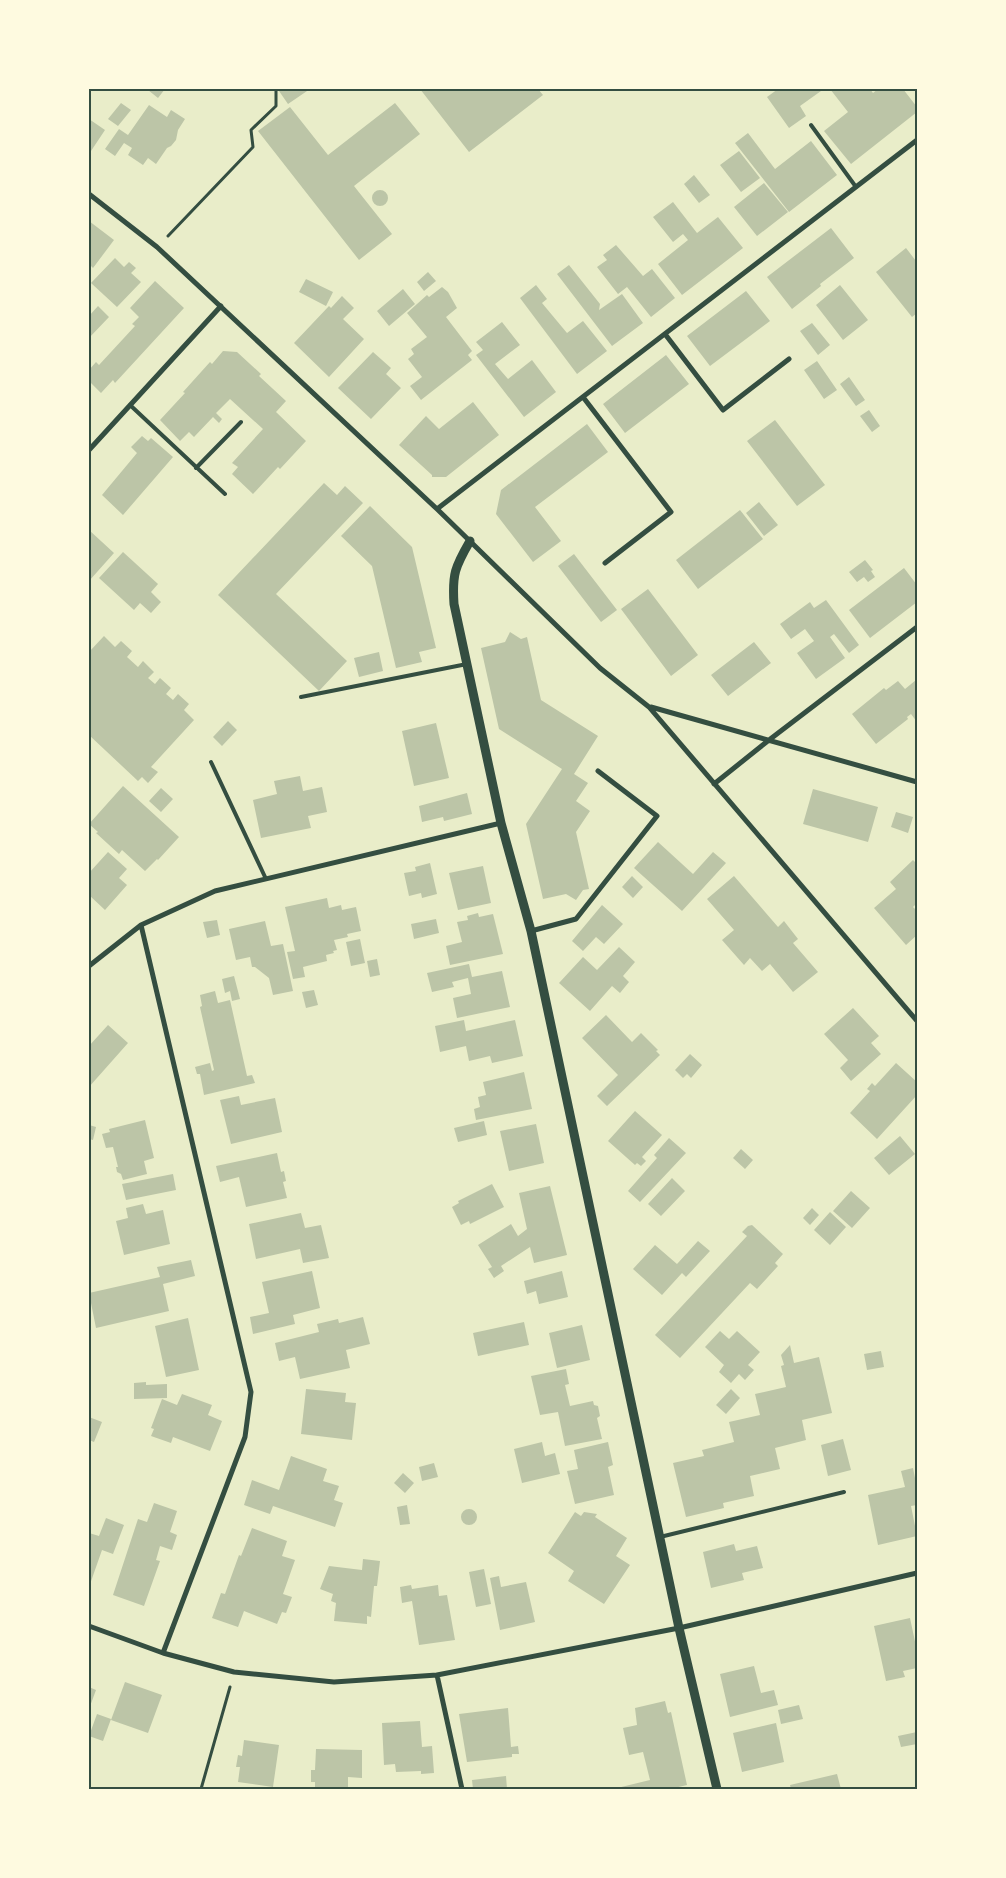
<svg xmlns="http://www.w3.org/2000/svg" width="1006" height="1878" font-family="'Noto Serif',serif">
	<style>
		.building { fill: #bcc5a7 }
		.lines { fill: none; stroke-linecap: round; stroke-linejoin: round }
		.path { stroke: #344e41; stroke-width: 3 }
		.service { stroke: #344e41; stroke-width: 4 }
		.minor { stroke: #344e41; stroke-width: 5 }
		.tertiary { stroke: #344e41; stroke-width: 9 }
		.neatline { fill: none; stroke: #344e41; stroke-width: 2 }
	</style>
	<rect width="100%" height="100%" fill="#e9edc9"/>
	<path class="building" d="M150,89H165L158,98L148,90Z
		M282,89H310L288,104L279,91Z
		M420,89H538L543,95L469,152Z
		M778,89H819L821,91L800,106L806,116L789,128L767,97Z
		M830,89H870L873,93L878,89H903L917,107V112L851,164L824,131L848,112Z
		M121,103L131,110L118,126L108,119Z
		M395,103L420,134L354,186L392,234L359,260L258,131L290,107L328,155Z
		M149,105L167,117L171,110L185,119L178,130L176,140L171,146L167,148L156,164L148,158L143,165L128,155L132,148L124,143L115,156L105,149L119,129L128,135Z
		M89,119L105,130L89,154Z
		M748,133L775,169L811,141L837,175L789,212L735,143Z
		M739,151L760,178L741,192L720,165Z
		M694,175L710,195L699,203L684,184Z
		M764,183L788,212L757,236L734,207Z
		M372 198a8 8 0 1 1 16 0a8 8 0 1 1-16 0Z
		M673,202L697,233L718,217L743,248L682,295L658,264L688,240L683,234L673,242L653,217Z
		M89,221L114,240L93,268L89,264Z
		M831,228L854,258L820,284L821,286L792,309L767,277Z
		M616,245L643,276L652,269L675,298L651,317L627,287L618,294L597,267L607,260L603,255Z
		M906,248L916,261L917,260V313L912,317L876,272Z
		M115,258L124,267L129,262L136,268L131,273L141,282L117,307L91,283Z
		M569,265L600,304L599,310L622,294L643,323L612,346L557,274Z
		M428,272L436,281L424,291L417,282Z
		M306,279L333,292L326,306L299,292Z
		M155,281L184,308L115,383L113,380L101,393L89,381V370L96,362L99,365L135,326L132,324L139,317L130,308Z
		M536,285L547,299L542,303L567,333L583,321L607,351L577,374L520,298Z
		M840,285L868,320L843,340L816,305Z
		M442,287L448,292L457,308L446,317L472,351L468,355L472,360L421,400L410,386L422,377L408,359L414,354L411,349L427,337L407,313L427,295L429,297Z
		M403,289L415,304L389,326L377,311Z
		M746,291L770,321L710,366L687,336Z
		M342,296L354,308L343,319L364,339L329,377L294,343L329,306L331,308Z
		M98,306L109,317L89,338V316Z
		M502,322L520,345L495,364L508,379L532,360L556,392L524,417L476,355L483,350L476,342Z
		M812,323L830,345L818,355L800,331Z
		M223,351L237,352L261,374L259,376L286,401L276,412L306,441L280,469L278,467L253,494L232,474L238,467L232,463L263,429L230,399L216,413L222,419L219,423L213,417L194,437L189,432L180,441L160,420L185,393L183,392L210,362L212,364Z
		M373,352L391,368L386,374L401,388L371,419L338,388Z
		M666,355L689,384L625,433L603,404Z
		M817,361L837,390L824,399L804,370Z
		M849,377L865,400L856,406L840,384Z
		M473,402L499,435L446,477H432V475L399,445L426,416L439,429Z
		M869,410L880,426L872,432L860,416Z
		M775,420L825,485L797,506L747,441Z
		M587,424L608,452L535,507L561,541L533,562L496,514L501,490Z
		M142,436L148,441L151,438L173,457L123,515L102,495L137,453L131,447Z
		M324,483L337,495L345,486L363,503L276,594L347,661L319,691L218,595Z
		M759,502L778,525L764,536L746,513Z
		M370,506L412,547L436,648L419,652L422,662L396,668L372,566L341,536Z
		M740,510L763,539L698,589L676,560Z
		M89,530L114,553L89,581Z
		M123,552L158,584L151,592L161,602L151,613L140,603L134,610L99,578Z
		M574,554L617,610L601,622L558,566Z
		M865,560L873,570L871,571L875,577L868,582L864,577L857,582L849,572Z
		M904,568L917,585V602L870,638L849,610Z
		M648,589L698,655L671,676L621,609Z
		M826,600L859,645L849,653L834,634L830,637L845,658L816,679L797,653L814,641L805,629L791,639L780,624L810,602L814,608Z
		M510,632L521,639L527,637L541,700L598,736L574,774L588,783L576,801L590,811L576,832L589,889L583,890L576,900L566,894L543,899L526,824L562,769L499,729L481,648L505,642Z
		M104,636L115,647L121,641L132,651L127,657L138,667L143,661L154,672L148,678L155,684L160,678L171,688L166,694L173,700L178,694L189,704L184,710L194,720L151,767L158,772L148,783L142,777L138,781L89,735V652Z
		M754,642L771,663L728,696L711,675Z
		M379,652L383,671L359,677L354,658Z
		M916,680L917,682V722L911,714L907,717L908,719L876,744L852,714L884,688L886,690L898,681L905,689Z
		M228,721L237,730L222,746L213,737Z
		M436,723L449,778L414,786L402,731Z
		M300,776L303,791L322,787L327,812L308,816L311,828L261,838L253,800L277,794L274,781Z
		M123,786L179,837L158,860L157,859L145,871L122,850L119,854L96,833L98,832L89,824Z
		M161,788L173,799L161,812L149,801Z
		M813,789L878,807L868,842L803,824Z
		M467,793L472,814L444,821L443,817L422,822L419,806Z
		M896,812L913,817L908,833L891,827Z
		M658,842L693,874L713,852L726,863L682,911L634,868Z
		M108,852L127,869L119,878L127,885L105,910L89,895V873Z
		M913,860L917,864V903L913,907L917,911V935L906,945L874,908L896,889L890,882Z
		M430,863L437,894L422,898L421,893L409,896L404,873L416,871L415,867Z
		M483,866L491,903L458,910L449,873Z
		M632,876L643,887L633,898L622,887Z
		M734,876L778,927L784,921L798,939L793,943L818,972L793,992L770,964L762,971L750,958L744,965L722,940L734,930L707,899Z
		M327,898L329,908L341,905L342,910L356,907L361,931L347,934L348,937L334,940L337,950L333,951L334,953L326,955L327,961L303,967L305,977L293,979L287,952L295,951L285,907Z
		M602,905L623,924L604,944L596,937L583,951L572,941Z
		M478,913L479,917L493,914L503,954L450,965L446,946L462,942L457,922L468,920L467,916Z
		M436,919L439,933L414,939L411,924Z
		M217,920L220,935L207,938L203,922Z
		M265,921L271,946L283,944L293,991L273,995L269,978L255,967H252L250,957L236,960L229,929Z
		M360,939L365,963L351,966L346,942Z
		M619,947L635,962L623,976L629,982L620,993L612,986L590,1011L559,983L583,957L597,970Z
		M377,959L380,975L370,977L367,961Z
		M469,964L472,977L502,971L510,1007L457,1018L453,998L471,994L468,978L452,982L454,987L432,992L427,973Z
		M234,976L240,999L232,1001L230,991L225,993L222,979Z
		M314,990L318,1005L306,1008L302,992Z
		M215,991L218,1003L230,1000L247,1076L252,1075L255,1083L204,1095L200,1074H197L195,1067L210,1063L212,1071L214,1070L200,1007L202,1006L200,995Z
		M853,1008L879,1036L871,1043L881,1054L851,1081L840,1068L848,1060L824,1034Z
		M606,1015L632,1042L641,1033L658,1050L656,1051L660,1055L607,1106L597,1096L618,1075L582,1038Z
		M464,1020L466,1031L515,1020L523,1056L492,1063L490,1056L469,1061L466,1046L440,1052L435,1026Z
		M108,1025L128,1043L89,1087V1046Z
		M690,1054L702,1065L691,1078L687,1074L683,1078L675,1070Z
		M896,1063L917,1082V1095L877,1139L850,1113L870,1091L867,1089L872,1083L875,1086Z
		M524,1072L532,1109L476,1120L474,1109L480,1107L478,1097L486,1095L483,1082Z
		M239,1096L241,1105L275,1098L282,1132L231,1144L220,1100Z
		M635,1111L662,1135L642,1157L646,1161L641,1166L637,1163L635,1165L608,1141Z
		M145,1120L154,1158L144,1161L147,1174L123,1180L121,1174L117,1172L116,1167H118L113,1147L106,1148L102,1134L110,1132L109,1129Z
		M484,1121L487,1135L458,1142L454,1128Z
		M536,1124L544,1163L509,1171L500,1131Z
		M89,1125L96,1127L93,1140L89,1139Z
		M900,1136L915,1154L889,1175L874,1158Z
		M669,1138L686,1153L640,1202L628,1191L657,1158L654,1155Z
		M741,1149L753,1160L745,1169L733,1158Z
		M277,1153L281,1172L284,1171L286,1181L283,1182L287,1198L246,1207L239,1177L220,1182L216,1166Z
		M173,1174L176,1190L126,1200L122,1184Z
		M672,1178L685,1191L661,1216L648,1204Z
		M492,1184L504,1207L470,1224L469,1221L461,1225L452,1207L459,1203L458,1201Z
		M550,1186L567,1255L534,1263L530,1247L501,1266L504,1271L494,1278L488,1269L492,1267L478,1245L511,1224L518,1236L527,1229L519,1193Z
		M851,1191L870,1208L852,1228L833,1211Z
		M143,1204L146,1214L163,1210L170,1244L124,1255L116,1221L128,1218L126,1208Z
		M812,1208L819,1215L810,1225L803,1218Z
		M830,1212L846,1227L830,1245L814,1230Z
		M301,1213L305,1228L321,1225L329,1258L303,1263L300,1249L256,1259L249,1224Z
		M752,1225L783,1254L775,1263L778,1266L757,1289L750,1283L680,1358L655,1335L747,1236L742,1232L748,1226Z
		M698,1241L710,1251L686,1277L682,1273L662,1295L633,1269L655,1245L677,1264Z
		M191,1260L195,1276L163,1284L169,1311L96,1328L89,1293L160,1277L157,1267Z
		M312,1271L320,1308L293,1315L295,1324L253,1334L250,1317L269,1313L262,1282Z
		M562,1271L568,1297L539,1304L536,1291L527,1294L524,1281Z
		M363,1317L370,1344L346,1350L350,1368L300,1379L295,1357L279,1361L275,1343L319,1332L317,1324L338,1319L339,1323Z
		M188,1318L199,1370L166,1377L155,1326Z
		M524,1322L529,1345L478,1356L473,1333Z
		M582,1325L590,1360L557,1368L549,1333Z
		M720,1331L729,1339L737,1331L760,1352L748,1365L754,1370L745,1380L739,1374L731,1383L719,1372L724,1365L705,1347Z
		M790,1345L794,1363L819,1357L832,1413L802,1420L806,1440L775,1448L780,1469L750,1476L754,1496L723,1503L724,1508L686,1517L673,1463L704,1456L702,1450L734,1442L729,1422L760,1415L755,1394L786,1387L781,1366L784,1365L781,1355Z
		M881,1351L884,1367L867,1370L864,1354Z
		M566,1369L569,1384L565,1385L570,1406L593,1401L594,1405L598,1406L600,1416L597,1418L602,1439L565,1446L558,1412L540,1415L531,1376Z
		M146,1382V1385L167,1384V1398L134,1399V1383Z
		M306,1389L346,1393L345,1402L356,1403L352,1440L301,1434Z
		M731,1389L740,1398L726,1414L716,1405Z
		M182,1394L212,1405L208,1415L222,1421L210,1451L173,1437L171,1443L151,1436L154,1429L151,1428L162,1399L177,1405Z
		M89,1417L102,1422L94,1442L89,1440Z
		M843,1439L851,1470L828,1476L821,1445Z
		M542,1442L545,1456L555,1453L560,1474L522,1483L514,1449Z
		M608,1442L613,1465L608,1467L614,1495L575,1504L567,1471L578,1469L574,1450Z
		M291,1456L327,1469L323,1481L339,1486L334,1500L343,1503L335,1527L273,1506L270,1514L244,1505L252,1480L279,1490Z
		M434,1463L438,1477L422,1481L419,1467Z
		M913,1468L917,1488V1505L911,1506L917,1536L878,1545L868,1495L905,1487L901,1471Z
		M403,1473L414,1483L405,1493L394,1483Z
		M154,1503L177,1511L170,1532L177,1535L172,1550L160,1546L156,1560L160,1561L144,1606L113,1595L138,1519L147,1522Z
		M407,1505L410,1524L400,1525L397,1507Z
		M461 1517a8 8 0 1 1 16 0a8 8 0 1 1-16 0Z
		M575,1512L581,1516L584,1512L597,1514L595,1517L627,1538L616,1556L630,1565L604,1604L568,1581L574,1571L548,1553Z
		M106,1518L124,1525L113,1554L102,1550L89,1587V1533L99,1536Z
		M252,1528L287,1541L282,1556L295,1560L283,1594L292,1597L286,1613L282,1612L277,1624L244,1611L238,1627L212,1618L221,1593L225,1594L239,1555L241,1556Z
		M734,1544L736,1551L757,1546L763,1568L742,1573L744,1580L711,1588L703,1552Z
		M363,1559L380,1561L377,1586H374L371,1617L367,1616V1624L334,1621L336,1603L331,1601L333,1594L320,1589L329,1566L362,1570Z
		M484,1569L491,1604L476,1607L469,1572Z
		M499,1576L501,1587L526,1582L535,1622L500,1630L490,1578Z
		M411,1585L412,1589L438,1585L439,1596L447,1595L455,1640L419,1645L412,1601L402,1603L400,1587Z
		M910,1618L917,1651V1668L903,1671L905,1677L886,1681L874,1626Z
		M754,1666L761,1693L774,1690L778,1705L730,1717L720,1674Z
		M125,1682L162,1695L148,1733L111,1720Z
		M89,1687L96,1690L89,1709Z
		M665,1701L668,1713L671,1712L687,1785L670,1789H613L650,1780L643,1752L629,1755L623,1728L637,1725L635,1708Z
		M799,1705L803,1719L781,1724L778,1710Z
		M508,1708L511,1747L518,1746L519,1754H512V1757L467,1762L459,1714Z
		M97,1714L111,1719L103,1741L89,1736Z
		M420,1721L422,1747L432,1746L434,1773L421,1774V1771L396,1772L395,1764L384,1765L382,1723Z
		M776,1723L784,1762L742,1772L733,1733Z
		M917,1732V1744L901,1747L898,1736Z
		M244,1740L279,1745L273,1787L238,1782L240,1767H236L238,1755L242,1756Z
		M316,1749L362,1750V1778L348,1777V1789H315V1782H311V1770H315Z
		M837,1774L841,1789H791L790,1785Z
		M506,1776L507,1789H473L472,1780Z"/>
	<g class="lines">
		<path class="path" d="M168,236L253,147L251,130L276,106V89
			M201,1789L230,1687"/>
		<path class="service" d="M811,125L856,187
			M130,405L225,494
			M196,468L241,422
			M301,697L467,664
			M211,762L266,879
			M660,1537L844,1492"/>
		<path class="minor" d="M89,194L157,247L437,509L600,668L649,707L917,1021
			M665,334L723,410L789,359
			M583,397L671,512L605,563
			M89,450L221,306
			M437,509L917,140
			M651,707L917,782
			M714,784L769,740L917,627
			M141,925L251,1392L245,1437L163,1653
			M531,931L576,919L657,816L598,771
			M89,966L141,925L215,891L501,823
			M89,1626L163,1653L234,1672L334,1682L437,1675L679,1628L917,1573
			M437,1675L462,1789"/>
		<path class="tertiary" d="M470,541C455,567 452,574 454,604L501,823L531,931L679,1628L717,1789"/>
	</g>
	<rect width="1006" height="1878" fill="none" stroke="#fefae0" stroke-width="180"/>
	<rect x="90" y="90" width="826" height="1698" class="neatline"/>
</svg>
